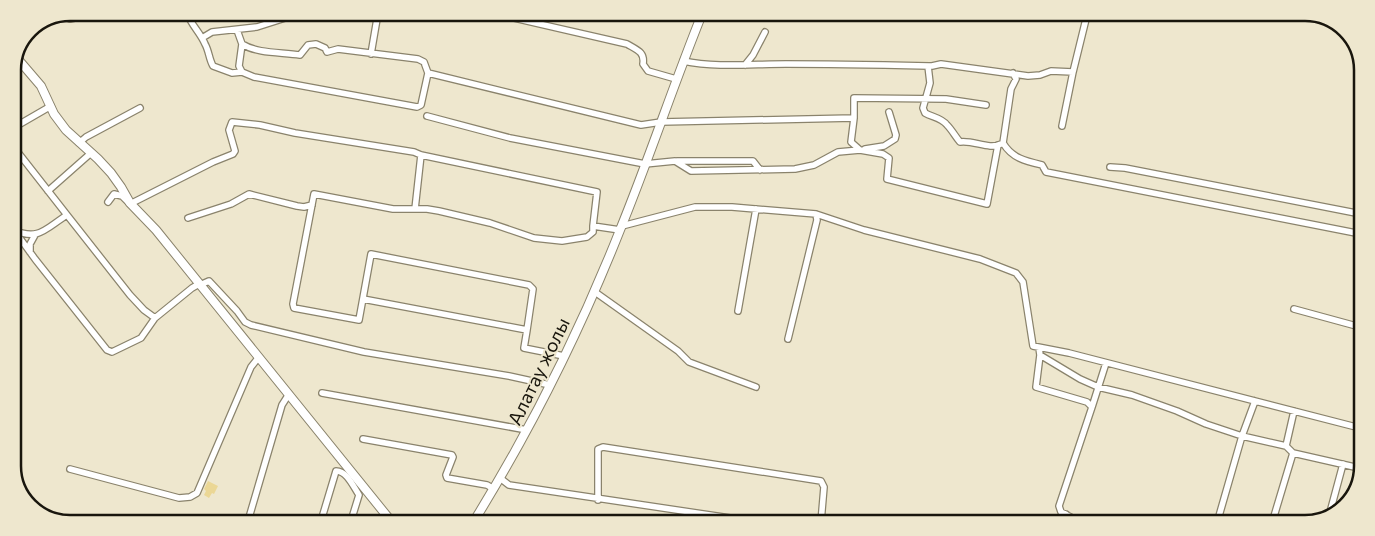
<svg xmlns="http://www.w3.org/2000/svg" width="1375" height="536" font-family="Commissioner,sans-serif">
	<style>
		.green { fill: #ebd795 }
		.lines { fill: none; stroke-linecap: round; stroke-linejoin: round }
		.street-casing { stroke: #8a836c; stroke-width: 8 }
		.secondary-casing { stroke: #8a836c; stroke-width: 10 }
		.street { stroke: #fff; stroke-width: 5.5 }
		.secondary { stroke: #fff; stroke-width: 8 }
		.labels { text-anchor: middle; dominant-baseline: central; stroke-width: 4; stroke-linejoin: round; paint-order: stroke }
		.street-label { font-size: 19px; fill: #19160d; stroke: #eee7ce }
		.rim { fill: none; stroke: #19160d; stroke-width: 2.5 }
	</style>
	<rect width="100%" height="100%" fill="#eee7ce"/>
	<path class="green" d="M208,481L218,486L214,494L212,493L209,498L204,495L206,491L204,489Z"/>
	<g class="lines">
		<g class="street-casing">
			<path id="street" d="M176,13H179
				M187,13C191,25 200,32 205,44C209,51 209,59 213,66L232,73L242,72
				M496,14L627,44C637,50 645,52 643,64L648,71L676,79
				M63,16L70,19L98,13
				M237,30L242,44
				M202,38L212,32L257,27L301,13
				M242,44C258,54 282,52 300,55L308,45L316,44L325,48L327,52L338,49L418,59L424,62L428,73L421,105L417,107L254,77L242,72L239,66Z
				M371,54L378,13
				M683,61C717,68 751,64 786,64C835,64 883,65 932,66L941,64L1028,76L1040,75L1051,71L1073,72
				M745,65L753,55L765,32
				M928,66L930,83L923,108L925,113C932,117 942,118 947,125C952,130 955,136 960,142C974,140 989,150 1001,144
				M1013,73L1016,79L1011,89L1003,143C1012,158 1025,161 1042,165L1046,172L1361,234
				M427,116L510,138L645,164L675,161L691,171L795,169L814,165L838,152L860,150L851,142L854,118L661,122L641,125L428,73
				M854,118V98L946,99L986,105
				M1062,126L1073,72L1087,15
				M13,128L51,106
				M79,143L86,137L140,108
				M13,146L67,215
				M865,149L884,146L895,139L896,135L889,112
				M860,150L883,154L889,158L887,179L987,204L998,145
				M677,161H753L760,170
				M1110,167L1125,168L1361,214
				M48,191L91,153
				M108,202L114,194L122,196L130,204L213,162L233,154L235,151L229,130L232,122L260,125L295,133L414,152L421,155L597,192L593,226
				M415,209L421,155
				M816,214L864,230L980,259L1016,273L1023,282L1033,346L1069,353L1360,428
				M188,218L231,204L249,194L297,206L304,207L312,205
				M622,226L695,207H732L816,214L817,220L788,339
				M13,230C39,241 45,229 67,215L130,295L144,310L155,318L192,288L199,284
				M14,230L35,259L107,350L112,352L141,338L155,318
				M30,252V244L35,235
				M200,285L209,281L237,311L245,322L251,325L364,352L509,376L550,385
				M595,292L678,351L689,362L756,387
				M363,299L527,330L524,348L564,356
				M1294,309L1360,327
				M738,311L756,209
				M527,330L533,289L529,285L371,254L359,320L294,308L293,304L314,194L393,209H427L439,211L490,223L534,238L562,241L587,237L593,232V226L620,230
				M1039,348L1040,355L1080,379L1098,387L1132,395L1177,411L1206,424L1242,436L1217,523
				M1040,355L1036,387L1087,402L1092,407L1059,506L1061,512L1082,523
				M322,393L527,430
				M1255,401L1242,436L1286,446
				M1092,407L1106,363
				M1294,411L1286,446L1293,453L1359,468
				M363,439L452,455L453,457L446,475L447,478L487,485L494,489
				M70,469L179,498L190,497L197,493L251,367L259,357
				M500,478L509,485L757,522
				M598,500V449L603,447L821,481L824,487L821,522
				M1329,516L1343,464
				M248,521L282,405L289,394
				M321,521L336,471C347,471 353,486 359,495L351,521
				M1063,523L1066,514
				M1272,523L1293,453"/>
		</g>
		<g class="secondary-casing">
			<path id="secondary" d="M17,58L41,86L54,114L66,130L98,159L111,173L121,187L130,203L156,230L391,521
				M474,521C531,429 580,331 620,230C649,159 673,86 702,14"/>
		</g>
		<use href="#street" class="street"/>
		<use href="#secondary" class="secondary"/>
	</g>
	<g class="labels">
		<g class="street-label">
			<text transform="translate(538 371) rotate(-64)">Алатау жолы</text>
		</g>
	</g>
	<path d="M0 0H1375V536H0ZM70 21H1305A49 49 0 0 1 1354 70V466A49 49 0 0 1 1305 515H70A49 49 0 0 1 21 466V70A49 49 0 0 1 70 21Z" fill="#eee7ce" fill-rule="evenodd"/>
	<path class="rim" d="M70 21H1305A49 49 0 0 1 1354 70V466A49 49 0 0 1 1305 515H70A49 49 0 0 1 21 466V70A49 49 0 0 1 70 21Z"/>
</svg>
